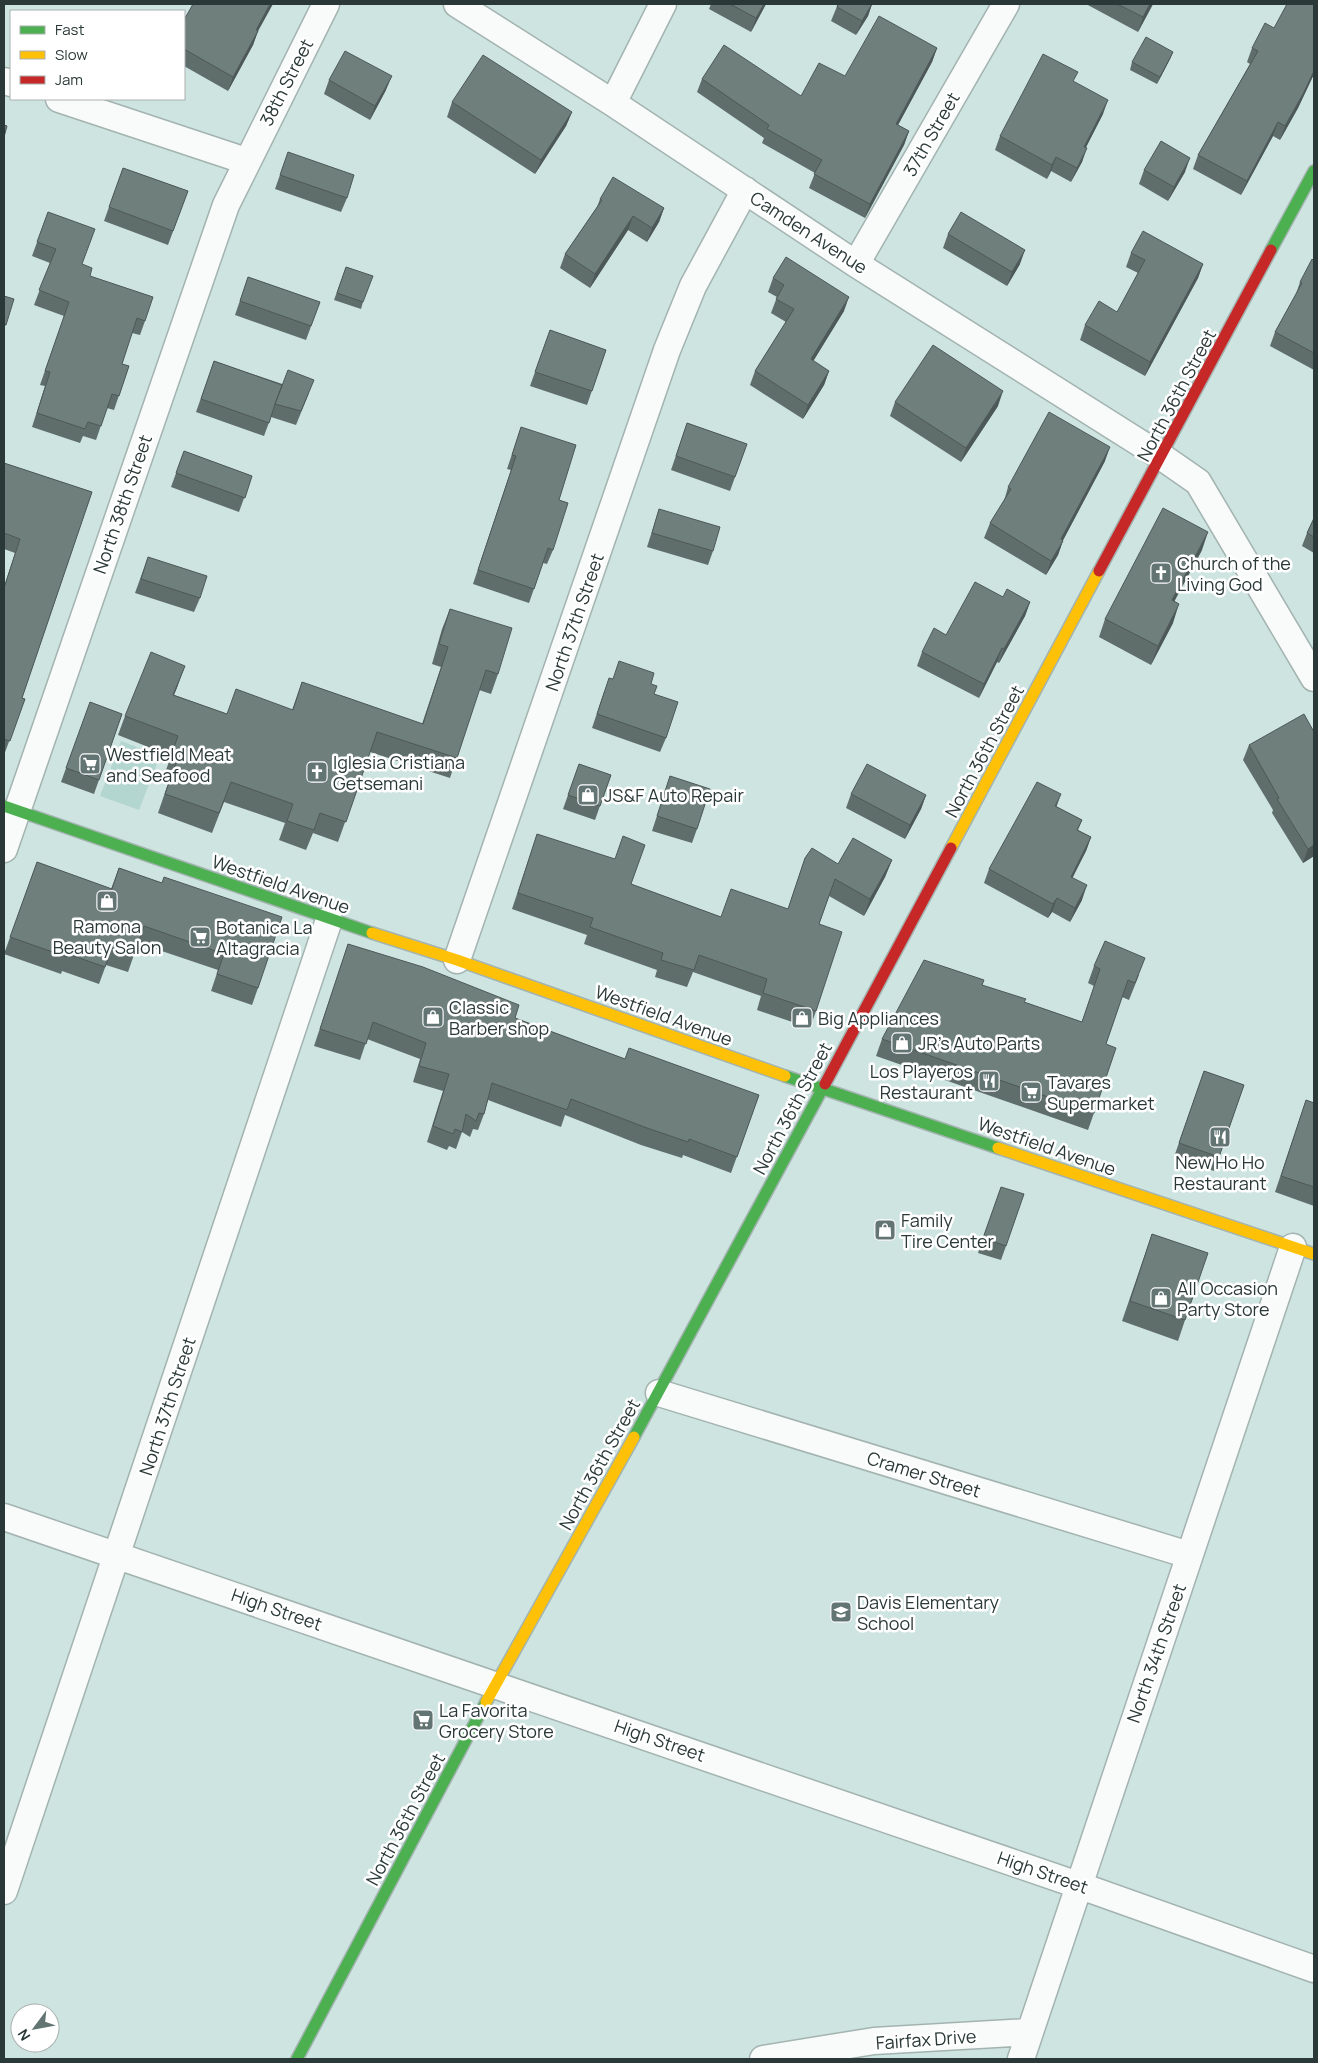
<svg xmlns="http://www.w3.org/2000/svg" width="1318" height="2063" font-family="Manrope,sans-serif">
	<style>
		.green { fill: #b4d6d1 }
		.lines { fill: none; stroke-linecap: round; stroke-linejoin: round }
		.street-casing { stroke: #a3b3b0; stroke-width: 29 }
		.fast-casing { stroke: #a3b3b0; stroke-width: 14 }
		.slow-casing { stroke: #a3b3b0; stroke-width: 14 }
		.jam-casing { stroke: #a3b3b0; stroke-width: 14 }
		.street { stroke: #f8fbfa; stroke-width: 26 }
		.fast { stroke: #4caf50; stroke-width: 11 }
		.slow { stroke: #ffc107; stroke-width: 11 }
		.jam { stroke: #c62828; stroke-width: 11 }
		.wall { fill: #5f6d6b }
		.shaded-wall { fill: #4d5957 }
		.building { fill: #6e7f7c; stroke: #4d5957 }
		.labels { text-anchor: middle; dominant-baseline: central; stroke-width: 5; stroke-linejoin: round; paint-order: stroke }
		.street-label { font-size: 18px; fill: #2a3937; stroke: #fff }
		.poi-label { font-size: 18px; fill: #2a3937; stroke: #fff; text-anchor: start }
	</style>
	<rect width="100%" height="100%" fill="#cee4e0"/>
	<path class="green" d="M121,741L160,756L139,810L100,796Z"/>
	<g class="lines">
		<g class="street-casing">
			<path id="street" d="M457,4L613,103L856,264L1162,457L1198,482L1314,678
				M4,81L11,83
				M59,99L246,161
				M613,103L663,4
				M856,264L1006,4
				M4,849L226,205L326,4
				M457,960L667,350L693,286L745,190
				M659,1393L1189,1555
				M4,1517L1078,1885L1314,1969
				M4,1891L329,920
				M763,2059L874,2041L1029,2032
				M1021,2059L1293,1247"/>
		</g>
		<g class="fast-casing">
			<path id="fast" d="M1271,250L1314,171
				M4,806L372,933
				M785,1076L998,1148
				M634,1437L825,1084
				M297,2059L486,1702"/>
		</g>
		<g class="slow-casing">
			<path id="slow" d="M951,848L1099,571
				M372,933L457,960L785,1076
				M998,1148L1314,1254
				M486,1702L634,1437"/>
		</g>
		<g class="jam-casing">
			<path id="jam" d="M1099,571L1271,250
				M825,1084L951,848"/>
		</g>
		<use href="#street" class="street"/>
		<use href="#fast" class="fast"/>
		<use href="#slow" class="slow"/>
		<use href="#jam" class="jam"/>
	</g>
	<path class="wall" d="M711,4H766L751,32L709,9Z
		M838,4H872L868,16L856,35L831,21Z
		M1086,4H1153L1138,32Z
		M1314,4V74L1298,108L1280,140L1273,136L1241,195L1193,169L1198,155L1250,64L1247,62L1252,48L1274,28Z
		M184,20L258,31L253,45L228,91L184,66Z
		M937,48L932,62L898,125L909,131L904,145L865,218L809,188L815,173L762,143L764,138L697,92L702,79L801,96L845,76Z
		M1173,52L1170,59L1157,84L1130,70L1132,62Z
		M329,80L386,90L370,120L324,94Z
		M1074,82L1103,114L1086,147L1082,162L1071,182L1051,171L1047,179L995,150L1000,136Z
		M452,102L572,112L566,126L535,174L447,117Z
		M288,152L347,198L341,212L275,189Z
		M123,168L188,191L168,245L104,221Z
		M1144,170L1185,172L1168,201L1139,184Z
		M600,199L664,208L659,222L647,242L628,230L590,288L560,268L565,254L597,207Z
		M48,212L90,276L145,321L140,335L132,333L122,364L129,366L114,410L107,408L96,440L83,436L80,443L32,427L45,386L40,385L64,316L34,305L50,263L32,256Z
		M948,234L1020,264L1007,286L943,248Z
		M1131,253L1203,264L1198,278L1145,376L1080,340L1085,325L1117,312L1138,273L1126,267Z
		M1314,261V370L1270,346L1275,332L1296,294L1300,282Z
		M346,267L363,302L361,309L334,300Z
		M248,277L320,302L306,340L235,315Z
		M773,278L844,311L813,361L829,371L824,385L803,419L750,385L755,371L786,322L771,313L777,297L768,292Z
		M550,330L606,350L587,405L530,386Z
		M214,361L309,393L296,425L271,417L264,436L196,412Z
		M895,402L998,406L961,462L890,416Z
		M687,423L747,444L730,491L671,470Z
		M521,427L559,500L553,550L547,564L543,563L529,603L473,584L511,470L507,469Z
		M184,451L252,476L239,512L171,487Z
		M1105,461L1063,540L1058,555L1046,575L984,538L990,523L1004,501L1008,487Z
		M4,463L92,492L22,698L25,699L4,755V587L15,553L4,549Z
		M659,509L713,551L708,565L647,547Z
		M1314,518V553L1302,546L1307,533Z
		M1202,550L1174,602L1173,623L1151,665L1099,637L1105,619Z
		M148,557L200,598L194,612L135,593Z
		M1003,597L1030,602L1025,616L999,663L997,662L979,698L917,666L922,652L946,635Z
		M450,609L498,674L491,694L479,690L450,778L370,752L338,842L313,833L306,850L279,840L285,823L224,802L212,833L158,813L172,772L166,770L171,756L118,735L125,716L178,685L174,695L227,714L292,710L302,682L422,724L441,667L432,664L442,629Z
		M613,679L651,684L666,738L660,752L592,728L604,692Z
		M90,702L122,714L94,794L61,782Z
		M1314,732V856L1303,863L1272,813L1273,810L1243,760L1249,745Z
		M579,764L611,775L595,820L563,809Z
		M670,776L697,829L692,843L652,831Z
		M851,794L926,795L921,809L905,839L846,808Z
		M1057,807L1082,820L1078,830L1091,837L1086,851L1072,877L1082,900L1070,922L1052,912L1048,918L984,883L989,869Z
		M537,834L631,884L721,917L788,909L805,858L838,864L892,860L885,877L864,916L829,896L819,924L816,1011L810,1028L757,1010L761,996L693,972L687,987L655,977L657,970L584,944L587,935L512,909Z
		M37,862L111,889L119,868L162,883L258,988L252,1005L211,991L218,970L138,943L128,972L106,965L99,984L62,971L61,974L4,954Z
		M348,944L515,1018L625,1059L759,1095L731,1173L683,1155L682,1158L641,1145L565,1115L561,1127L488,1100L484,1114L478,1130L473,1129L470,1137L462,1132L456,1149L449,1146L447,1150L427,1142L443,1091L413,1082L420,1059L367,1039L360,1060L314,1046Z
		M1094,966L1139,975L1129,1000L1122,997L1106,1044L1094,1113L1088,1130L876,1056L882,1039L982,985L1024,1002L1082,1022L1094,986L1088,983Z
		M1204,1071L1244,1085L1214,1171L1174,1157Z
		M1306,1100L1314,1103V1206L1275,1192Z
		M1001,1187L1006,1246L1001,1260L978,1253Z
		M1152,1234L1185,1320L1178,1341L1122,1321Z"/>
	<path class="shaded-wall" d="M270,4H273L251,44L256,30Z
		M764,4H766L751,32L756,18Z
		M872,4L868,16L856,35L862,21Z
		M1150,4H1153L1138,32L1143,17Z
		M258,31L253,45L228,91L233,77Z
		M937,48L932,62L891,138L896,124Z
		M1173,52L1170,59L1157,84L1160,77Z
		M1314,71V74L1298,108L1280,140L1285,126Z
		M392,76L386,90L370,120L375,106Z
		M1108,100L1103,114L1079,161L1084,147Z
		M572,112L566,126L535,174L541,160Z
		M1278,122L1273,136L1241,195L1247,181Z
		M909,131L904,145L865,218L870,204Z
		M1087,148L1082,162L1071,182L1077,168Z
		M1056,157L1051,171L1047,179L1052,165Z
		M1190,158L1185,172L1168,201L1174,187Z
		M664,208L659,222L647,242L652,228Z
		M633,216L628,230L590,288L595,274Z
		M1025,250L1020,264L1007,286L1012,272Z
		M1203,264L1198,278L1145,376L1150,362Z
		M849,297L844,311L806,373L811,359Z
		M829,371L824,385L803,419L808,405Z
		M1003,391L998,406L961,462L966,448Z
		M1110,447L1105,461L1059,548L1063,541L1058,555L1046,575L1051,561L1061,539Z
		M1208,532L1202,550L1165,618L1172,600Z
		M1030,602L1025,616L999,663L1004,649Z
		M1179,604L1173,623L1151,665L1158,646Z
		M1002,648L997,662L979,698L984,684Z
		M185,666L178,685L166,714L173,695Z
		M1061,794L1056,808L1055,806Z
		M926,795L921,809L905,839L910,825Z
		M1091,837L1086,851L1066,891L1071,877Z
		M1314,845V856L1303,863L1308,849Z
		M892,860L885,877L864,916L870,899Z
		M1087,885L1082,900L1070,922L1075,908Z
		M1057,898L1052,912L1048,918L1053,904Z"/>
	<path class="building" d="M193,4H270L256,30L258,31L233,77L184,49V20Z
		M730,4H764L756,18Z
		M838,4H872L862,21L837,7Z
		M1117,4H1150L1143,17Z
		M1287,4H1314V71L1303,94L1285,126L1278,122L1247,181L1198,155L1258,51L1252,48L1265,23L1274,28Z
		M879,16L937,48L896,124L909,131L870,204L814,174L822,160L767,129L769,125L702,79L724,45L801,96L819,63L845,76Z
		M1146,37L1173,52L1160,77L1132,62Z
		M345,51L392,76L375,106L329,80Z
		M1043,54L1078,72L1073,81L1108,100L1084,147L1087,148L1077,168L1056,157L1052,165L1000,136Z
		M483,55L572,112L541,160L452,102Z
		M4,125L7,126L4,137Z
		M1161,141L1190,158L1174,187L1144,170Z
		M288,152L354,175L347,198L280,175Z
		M123,168L188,191L173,231L109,207Z
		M613,177L664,208L652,228L633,216L595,274L565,254L602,200L600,199Z
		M48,212L95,229L82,264L92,268L90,276L153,297L145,321L137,318L122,364L129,366L119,396L112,394L101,426L88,422L85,429L37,413L50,372L45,371L69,302L39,290L56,249L37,242Z
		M961,212L1025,250L1012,272L948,234Z
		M1143,231L1203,264L1150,362L1085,325L1099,301L1117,312L1145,260L1131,253Z
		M786,257L849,297L811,359L829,371L808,405L755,371L794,309L776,299L784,285L773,278Z
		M1312,259L1314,261V353L1275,332L1302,283L1300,282Z
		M346,267L373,276L363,302L337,293Z
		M248,277L320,302L311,326L240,301Z
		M4,296L14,299L6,325H4Z
		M550,330L606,350L592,391L535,372Z
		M933,345L1003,391L966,448L895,402Z
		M214,361L282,385L275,404L288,370L314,380L301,411L275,404L269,423L201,399Z
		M1049,412L1110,447L1061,539L1063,541L1051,561L990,523L1011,489L1008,487Z
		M687,423L747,444L735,477L676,456Z
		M521,427L576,445L559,500L568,503L553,550L548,548L534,589L478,570L516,456L512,455Z
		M184,451L252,476L245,498L176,473Z
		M4,463L92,492L22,698L25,699L10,741L4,739V588L20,539L4,533Z
		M1163,508L1208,532L1172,600L1179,604L1158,646L1105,619Z
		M659,509L720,527L713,551L652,533Z
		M1314,518V537L1307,533Z
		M148,557L207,576L200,598L141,579Z
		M975,582L1003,597L1007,589L1030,602L1004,649L1002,648L984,684L922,652L934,628L946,635Z
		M450,609L512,628L498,674L486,670L457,758L377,732L346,822L320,813L314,830L287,821L293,804L231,782L219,813L165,794L180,752L173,750L178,736L125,716L151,652L185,666L173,695L227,714L236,689L293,710L302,682L423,724L448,647L439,644Z
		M619,661L654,673L651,684L657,686L654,694L678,702L666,738L597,714L609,678L613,679Z
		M90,702L122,714L99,780L66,768Z
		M1304,714L1314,732V845L1308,849L1277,799L1279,798L1249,745Z
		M579,764L611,775L600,806L568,795Z
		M867,764L926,795L910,825L851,794Z
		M670,776L710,789L697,829L657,816Z
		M1037,782L1061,794L1055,806L1082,820L1077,830L1091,837L1071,877L1087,885L1075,908L1057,898L1053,904L989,869Z
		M537,834L615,859L623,836L645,845L631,884L721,917L731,889L788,909L805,858L812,848L838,864L853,838L892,860L870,899L835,879L819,924L842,932L816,1011L763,993L767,979L699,955L694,970L661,960L663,953L590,927L593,918L518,893Z
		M37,862L112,889L119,868L162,883L164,877L282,917L258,988L217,974L224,954L144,926L134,955L112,948L105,967L68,954L67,957L10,937Z
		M1105,941L1145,958L1135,983L1128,980L1106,1044L1116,1048L1094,1113L882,1039L924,960L984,980L982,985L1026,999L1024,1002L1082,1022L1100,969L1094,966Z
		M348,944L423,967L519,1005L515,1018L625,1059L629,1048L759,1095L737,1157L689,1139L688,1142L647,1128L571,1099L567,1110L492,1083L484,1114L479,1113L476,1121L466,1114L462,1132L455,1129L453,1134L433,1126L449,1074L419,1066L426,1043L373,1022L366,1044L320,1029Z
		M1204,1071L1244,1085L1219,1157L1179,1143Z
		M1306,1100L1314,1103V1187L1281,1176Z
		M1001,1187L1024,1194L1006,1246L983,1238Z
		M1152,1234L1208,1253L1185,1320L1130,1301Z"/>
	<defs>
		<g id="church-square" transform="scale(1.125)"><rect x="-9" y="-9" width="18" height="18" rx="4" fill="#637572" stroke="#fff"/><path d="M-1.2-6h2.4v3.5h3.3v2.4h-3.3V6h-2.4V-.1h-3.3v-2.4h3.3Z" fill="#fff"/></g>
		<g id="supermarket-square" transform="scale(1.125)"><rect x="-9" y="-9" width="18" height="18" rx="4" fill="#637572" stroke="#fff"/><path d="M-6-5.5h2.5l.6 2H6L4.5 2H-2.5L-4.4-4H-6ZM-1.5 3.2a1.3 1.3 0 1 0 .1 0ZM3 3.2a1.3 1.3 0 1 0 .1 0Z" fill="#fff"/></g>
		<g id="shop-square" transform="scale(1.125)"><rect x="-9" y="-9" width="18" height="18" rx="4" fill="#637572" stroke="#fff"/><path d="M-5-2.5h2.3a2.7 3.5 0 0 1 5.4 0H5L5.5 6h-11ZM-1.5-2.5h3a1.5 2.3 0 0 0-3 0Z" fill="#fff"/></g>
		<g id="restaurant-square" transform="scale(1.125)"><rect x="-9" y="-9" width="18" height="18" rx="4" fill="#637572" stroke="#fff"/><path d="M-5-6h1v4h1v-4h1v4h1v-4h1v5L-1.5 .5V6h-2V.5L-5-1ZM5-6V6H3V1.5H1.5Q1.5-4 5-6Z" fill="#fff"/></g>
		<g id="school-square" transform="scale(1.125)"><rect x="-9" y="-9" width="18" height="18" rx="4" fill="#637572" stroke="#fff"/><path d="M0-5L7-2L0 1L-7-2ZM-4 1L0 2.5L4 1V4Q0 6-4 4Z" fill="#fff"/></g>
	</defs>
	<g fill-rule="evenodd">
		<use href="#church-square" x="1161" y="573"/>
		<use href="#supermarket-square" x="90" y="764"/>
		<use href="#church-square" x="317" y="772"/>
		<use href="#shop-square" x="588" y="795"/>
		<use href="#shop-square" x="107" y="901"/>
		<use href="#supermarket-square" x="200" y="937"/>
		<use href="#shop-square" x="433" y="1017"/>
		<use href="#shop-square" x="802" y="1018"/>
		<use href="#shop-square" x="902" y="1043"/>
		<use href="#restaurant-square" x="989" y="1081"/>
		<use href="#supermarket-square" x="1031" y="1092"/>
		<use href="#restaurant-square" x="1220" y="1137"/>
		<use href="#shop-square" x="885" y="1230"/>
		<use href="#shop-square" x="1161" y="1298"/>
		<use href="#school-square" x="841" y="1612"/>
		<use href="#supermarket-square" x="423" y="1720"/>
	</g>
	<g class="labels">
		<g class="street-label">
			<text transform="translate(286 82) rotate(-63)">38th Street</text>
			<text transform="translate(931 134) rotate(-60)">37th Street</text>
			<text transform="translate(809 232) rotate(33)">Camden Avenue</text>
			<text transform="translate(1176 395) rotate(-62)">North 36th Street</text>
			<text transform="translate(122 504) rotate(-71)">North 38th Street</text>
			<text transform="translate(574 622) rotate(-71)">North 37th Street</text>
			<text transform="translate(984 751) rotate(-62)">North 36th Street</text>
			<text transform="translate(281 884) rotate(19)">Westfield Avenue</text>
			<text transform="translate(664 1015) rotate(20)">Westfield Avenue</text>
			<text transform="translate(792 1108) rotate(-62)">North 36th Street</text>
			<text transform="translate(1047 1146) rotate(19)">Westfield Avenue</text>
			<text transform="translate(167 1406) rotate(-72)">North 37th Street</text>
			<text transform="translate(599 1464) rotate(-61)">North 36th Street</text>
			<text transform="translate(924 1474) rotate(17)">Cramer Street</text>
			<text transform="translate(277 1609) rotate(19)">High Street</text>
			<text transform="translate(1156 1653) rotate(-71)">North 34th Street</text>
			<text transform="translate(660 1740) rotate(19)">High Street</text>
			<text transform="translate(405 1819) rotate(-62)">North 36th Street</text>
			<text transform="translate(1043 1872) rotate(19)">High Street</text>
			<text transform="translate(926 2039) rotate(-4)">Fairfax Drive</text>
		</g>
		<g class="poi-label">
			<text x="1177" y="563">Church of the<tspan x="1177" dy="21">Living God</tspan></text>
			<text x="106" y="754">Westfield Meat<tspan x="106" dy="21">and Seafood</tspan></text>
			<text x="333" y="762">Iglesia Cristiana<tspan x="333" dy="21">Getsemani</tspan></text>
			<text x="604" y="795">JS&amp;F Auto Repair</text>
			<text x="107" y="926" text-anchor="middle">Ramona<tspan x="107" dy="21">Beauty Salon</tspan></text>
			<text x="216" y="927">Botanica La<tspan x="216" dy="21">Altagracia</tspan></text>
			<text x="449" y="1007">Classic<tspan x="449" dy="21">Barber shop</tspan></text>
			<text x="818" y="1018">Big Appliances</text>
			<text x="918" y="1043">JR's Auto Parts</text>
			<text x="973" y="1071" text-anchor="end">Los Playeros<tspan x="973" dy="21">Restaurant</tspan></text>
			<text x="1047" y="1082">Tavares<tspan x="1047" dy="21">Supermarket</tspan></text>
			<text x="1220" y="1162" text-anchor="middle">New Ho Ho<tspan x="1220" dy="21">Restaurant</tspan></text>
			<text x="901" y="1220">Family<tspan x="901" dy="21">Tire Center</tspan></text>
			<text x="1177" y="1288">All Occasion<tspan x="1177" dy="21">Party Store</tspan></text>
			<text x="857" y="1602">Davis Elementary<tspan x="857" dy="21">School</tspan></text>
			<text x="439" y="1710">La Favorita<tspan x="439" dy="21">Grocery Store</tspan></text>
		</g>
	</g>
	<rect width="1318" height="2063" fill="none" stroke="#2a3937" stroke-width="10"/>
	<rect x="10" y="10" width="175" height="90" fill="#ffffff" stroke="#aab0af"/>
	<rect x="20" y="26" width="25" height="8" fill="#4caf50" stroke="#aab0af"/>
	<text x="55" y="35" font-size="15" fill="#2a3937">Fast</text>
	<rect x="20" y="51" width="25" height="8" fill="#ffc107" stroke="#aab0af"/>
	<text x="55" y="60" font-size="15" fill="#2a3937">Slow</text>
	<rect x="20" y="76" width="25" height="8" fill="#c62828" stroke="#aab0af"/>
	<text x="55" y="85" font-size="15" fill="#2a3937">Jam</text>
	<g transform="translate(35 2028) rotate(238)"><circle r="24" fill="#ffffff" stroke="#aab0af"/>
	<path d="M0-4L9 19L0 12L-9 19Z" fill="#637572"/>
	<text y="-8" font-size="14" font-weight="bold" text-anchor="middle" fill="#2a3937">N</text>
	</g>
</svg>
